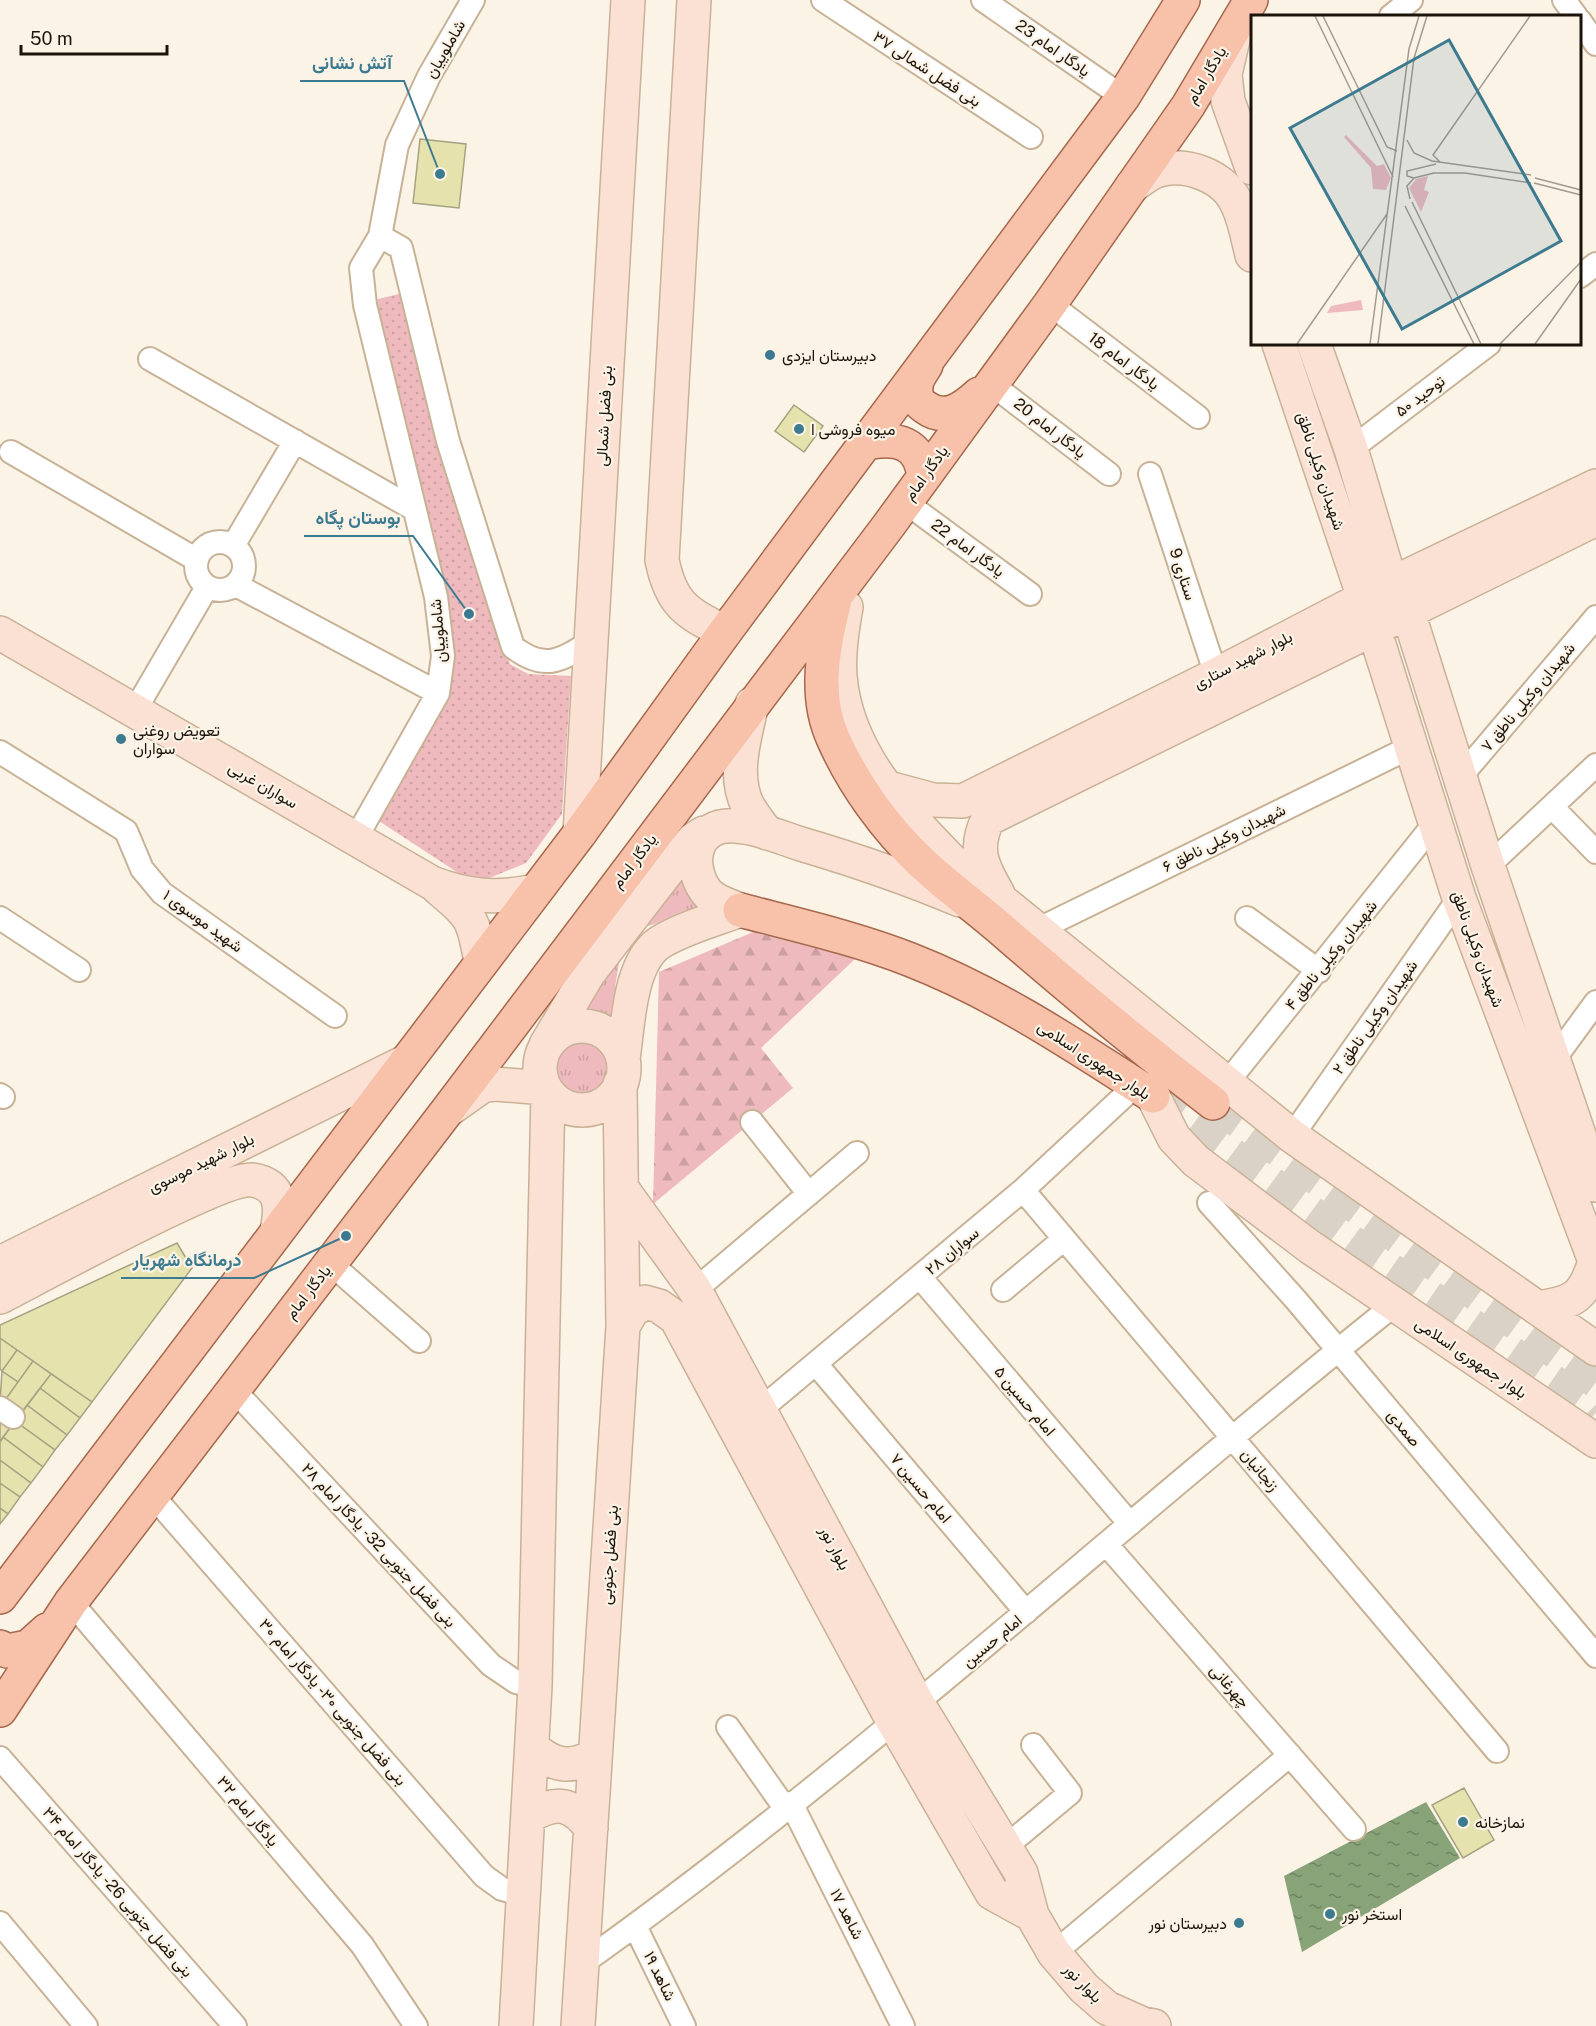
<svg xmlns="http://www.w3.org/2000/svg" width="1596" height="2026" font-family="'Public Sans',Vazirmatn,sans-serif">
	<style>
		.grass { fill: url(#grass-tufts) }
		.forest { fill: url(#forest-firs) }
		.park { fill: url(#park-dots) }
		.water { fill: url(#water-ripples) }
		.building { fill: #e6e2ad; stroke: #a5a281; stroke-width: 1.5 }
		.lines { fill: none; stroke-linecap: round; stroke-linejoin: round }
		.primary-tunnel { stroke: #dad2c6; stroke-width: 33; stroke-dasharray: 33 16; stroke-linecap: butt }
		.street-casing { stroke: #c8b296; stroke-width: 26 }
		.secondary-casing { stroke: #c8b296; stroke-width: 36 }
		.primary-casing { stroke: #a6694d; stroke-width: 36 }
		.street { stroke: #fff; stroke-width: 22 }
		.secondary { stroke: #fbe0d4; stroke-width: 33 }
		.primary { stroke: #f7c1aa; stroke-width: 33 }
		.poi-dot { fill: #3c7a90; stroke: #fcf3e7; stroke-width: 2 }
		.labels { text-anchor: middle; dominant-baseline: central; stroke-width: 4.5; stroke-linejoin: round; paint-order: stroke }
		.street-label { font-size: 16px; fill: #1c140a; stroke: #fcf3e7 }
		.poi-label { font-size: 16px; fill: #1c140a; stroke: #fcf3e7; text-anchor: start }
		.inset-road { fill: none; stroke: #a29a8f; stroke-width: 1.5 }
		.view { fill: #3c7a90; fill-opacity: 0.15; stroke: #3c7a90; stroke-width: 3 }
		.inset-edge { fill: none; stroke: #1c140a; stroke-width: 3 }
		.leader { fill: none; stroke: #3c7a90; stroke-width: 2 }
		.callout-dot { fill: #3c7a90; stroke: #fcf3e7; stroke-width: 2 }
		.callout-label { font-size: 18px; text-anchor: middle; font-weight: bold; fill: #3c7a90; stroke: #fcf3e7; stroke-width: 4.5; stroke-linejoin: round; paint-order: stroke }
	</style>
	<defs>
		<pattern id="grass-tufts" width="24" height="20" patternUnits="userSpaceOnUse" patternTransform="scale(1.5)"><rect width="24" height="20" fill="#efbabe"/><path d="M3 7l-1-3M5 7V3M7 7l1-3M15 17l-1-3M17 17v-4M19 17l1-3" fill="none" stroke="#cc9fa2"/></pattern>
		<pattern id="forest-firs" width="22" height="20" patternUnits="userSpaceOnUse" patternTransform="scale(1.5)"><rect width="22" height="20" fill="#efbabe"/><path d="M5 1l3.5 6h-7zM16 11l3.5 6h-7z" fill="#cc9fa2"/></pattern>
		<pattern id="park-dots" width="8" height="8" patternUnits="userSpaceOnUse" patternTransform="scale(1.5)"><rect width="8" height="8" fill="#efbabe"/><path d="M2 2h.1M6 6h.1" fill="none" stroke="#cc9fa2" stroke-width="1.8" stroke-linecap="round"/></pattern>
		<pattern id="water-ripples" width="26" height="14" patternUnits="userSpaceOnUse" patternTransform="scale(1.5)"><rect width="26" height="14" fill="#89a378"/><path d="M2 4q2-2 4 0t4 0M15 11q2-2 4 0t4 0" fill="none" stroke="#6f8461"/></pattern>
	</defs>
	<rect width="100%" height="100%" fill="#fcf3e7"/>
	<path class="grass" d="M683,867L702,915L675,918L638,929Z
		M621,951L615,987L619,1023L597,1011L576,1012Z
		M548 1067a34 34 0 1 1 68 0a34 34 0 1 1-68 0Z"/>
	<path class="forest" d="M753,932L856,958L761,1048L793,1088L653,1204L659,972Z"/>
	<path class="park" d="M403,293L476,571L510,664L528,674L571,676L562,814L526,863L475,884L379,821L448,694L374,300Z"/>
	<path class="water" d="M1426,1802L1460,1858L1302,1952L1284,1876Z"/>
	<path class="building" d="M420,139L466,144L459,208L413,203Z
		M794,405L823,426L804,452L775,431Z
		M177,1243L192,1268L92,1402L0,1338V1325Z
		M0,1338L17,1350L2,1371L0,1369Z
		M17,1350L33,1361L18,1382L2,1371Z
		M33,1361L51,1374L20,1415L3,1403Z
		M2,1371L18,1382L3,1403L0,1401Z
		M51,1374L92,1402L80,1418L40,1388Z
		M40,1388L80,1418L67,1435L27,1405Z
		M27,1405L67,1435L55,1450L15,1421Z
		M0,1421L10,1428L0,1442Z
		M15,1421L55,1450L43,1467L3,1437Z
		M3,1437L43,1467L31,1483L0,1460V1442Z
		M0,1460L31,1483L20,1497L0,1483Z
		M0,1483L20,1497L8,1514L0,1508Z
		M0,1508L8,1514L0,1524Z
		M1464,1788L1494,1840L1463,1858L1432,1805Z"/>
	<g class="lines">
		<path class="primary-tunnel" d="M1153,1096L1370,1255L1588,1405L1596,1413
			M1213,1103L1596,1382"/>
		<g class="street-casing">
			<path id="street" d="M823,0L1031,137
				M983,0L1123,97
				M1564,0L1576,16
				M1391,16L1411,0
				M1580,21L1596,44
				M380,236L401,248L448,441L513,647C545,672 561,660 592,641
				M1580,276L1596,264
				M1050,304L1198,417
				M150,359L414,509
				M990,383L1109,474
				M1351,449L1489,344
				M11,452L197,560
				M1150,474L1216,675
				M905,502L1030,594
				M196 566a24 24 0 1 1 48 0a24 24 0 1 1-48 0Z
				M233,546L295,441
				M236,585L438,693
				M134,712L207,587
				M0,752L126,831L142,869L162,893L335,1016
				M1461,776L1596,617
				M1552,807L1596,852
				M356,838L438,693L443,656L436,597L365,305L361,268L380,236L397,145L429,76L473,0
				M1488,866L1596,765
				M0,918L79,970
				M1247,918L1319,971
				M1037,930L1411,747
				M1555,1058L1596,1002
				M1226,1084L1434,824
				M0,1095L3,1097
				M752,1122L809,1194
				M1292,1136L1459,898
				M1023,1190L1497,1751
				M1209,1203L1296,1300L1596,1656
				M330,1263L419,1341
				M920,1277L1130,1524
				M695,1290L857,1153
				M1003,1290L1064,1239
				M816,1364L1026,1612
				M233,1389L491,1665L516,1682L535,1686
				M0,1408L13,1417
				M761,1409L1023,1190L1136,1085
				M153,1496L484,1876L502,1889L524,1895
				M1106,1544L1354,1829
				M71,1602L362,1945L416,2026
				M728,1727L785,1808
				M0,1758L235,2026
				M791,1803L903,2026
				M1004,1848L1070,1793L1033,1745
				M0,1923L86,2026
				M635,1926L684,2026
				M1054,1953L1290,1755
				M580,1965C865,1762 1121,1523 1394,1305"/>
		</g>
		<g class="secondary-casing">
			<path id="secondary" d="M694,0L662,560C671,604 686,613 725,632
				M1235,31L1225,74L1228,101L1252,168
				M1132,186C1140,181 1148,174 1156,171C1185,161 1226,176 1238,206C1245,221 1248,239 1252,255
				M1279,344L1364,598
				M1314,344L1351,449L1391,584
				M846,607C842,629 838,653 840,676C846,751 900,808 950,859L1292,1136L1596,1349
				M1408,612L1488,866L1596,1185
				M1374,629L1459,898L1596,1264
				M0,633L432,883C468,897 497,899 535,891
				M752,704C745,736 732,775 748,806C753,815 760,824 767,833
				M885,787L933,800L963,801L1216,675L1391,584L1596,486
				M580,833L628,0
				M438,888C472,917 473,917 481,962
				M998,894C982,866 973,849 988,819L1596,519
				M740,910C728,905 712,901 705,890C686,861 696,823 735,826C757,827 779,837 801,844C855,860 908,878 960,900
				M540 1068a42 42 0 1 1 84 0a42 42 0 1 1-84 0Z
				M546,1045L588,974L679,856L693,840L704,833
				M623,1059C628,1026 629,964 659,943C683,928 714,920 740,910
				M1153,1096L1174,1138L1196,1161L1310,1247L1596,1441
				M451,1108L482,1086L495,1084L545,1088
				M623,1190L695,1290L918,1704L1021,1873L1032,1915L1054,1953L1084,1988L1107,2008L1143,2024L1154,2026
				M0,1263L403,1063
				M0,1297C39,1277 223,1176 253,1180C282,1185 282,1208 277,1230
				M1537,1308C1574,1303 1584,1297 1595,1261
				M623,1326L632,1311L645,1302L659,1306L676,1318L893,1721L992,1893L1032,1915
				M533,1748C553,1766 570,1769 594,1756
				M530,1816C557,1800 572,1803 591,1828
				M516,2026L535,1686L548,1093
				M578,2026L623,1326L620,1084"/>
		</g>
		<g class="primary-casing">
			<path id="primary" d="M926,365C922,372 916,379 916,387C915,395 918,403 925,407C945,422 964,408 979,394
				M866,443C897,437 920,442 924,477
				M834,604C823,648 814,696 833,738C853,784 886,829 922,863C950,889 981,911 1009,936C1076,994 1143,1049 1213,1103
				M740,910C797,925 855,938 911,960C998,994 1075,1046 1153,1096
				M0,1597L580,833L725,632L1123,97L1183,0
				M0,1647L7,1651L28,1647L47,1630
				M0,1710L71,1602L447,1111L889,525L1050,304L1188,106L1251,0"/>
		</g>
		<use href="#street" class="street"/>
		<use href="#secondary" class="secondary"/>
		<use href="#primary" class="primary"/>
	</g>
	<g class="poi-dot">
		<circle cx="770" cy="355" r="6"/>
		<circle cx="799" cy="429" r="6"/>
		<circle cx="121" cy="739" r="6"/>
		<circle cx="1463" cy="1822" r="6"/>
		<circle cx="1330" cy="1914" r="6"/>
		<circle cx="1239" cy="1923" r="6"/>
	</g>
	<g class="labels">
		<g class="street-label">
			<text transform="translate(1053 48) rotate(35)">یادگار امام 23</text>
			<text transform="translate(445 49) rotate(-60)">شاملوییان</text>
			<text transform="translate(927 69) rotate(33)">بنی فضل شمالی ۳۷</text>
			<text transform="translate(1206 75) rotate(-59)">یادگار امام</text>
			<text transform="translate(1124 361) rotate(37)">یادگار امام 18</text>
			<text transform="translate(1420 396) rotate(-37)">توحید ۵۰</text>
			<text transform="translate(604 416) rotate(-87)">بنی فضل شمالی</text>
			<text transform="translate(1050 428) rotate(38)">یادگار امام 20</text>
			<text transform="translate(1321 471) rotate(72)">شهیدان وکیلی ناطق</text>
			<text transform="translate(926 473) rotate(-54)">یادگار امام</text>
			<text transform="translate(968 548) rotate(36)">یادگار امام 22</text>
			<text transform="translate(1183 574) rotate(72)">ستاری 9</text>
			<text transform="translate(438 631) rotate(-95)">شاملوییان</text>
			<text transform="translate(1243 660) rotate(-27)">بلوار شهید ستاری</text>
			<text transform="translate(1528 697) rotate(-50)">شهیدان وکیلی ناطق ۷</text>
			<text transform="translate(263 785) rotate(30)">سواران غربی</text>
			<text transform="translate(1224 838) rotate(-26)">شهیدان وکیلی ناطق ۶</text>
			<text transform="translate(634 861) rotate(-53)">یادگار امام</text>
			<text transform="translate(203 921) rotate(36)">شهید موسوی ۱</text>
			<text transform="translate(1478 949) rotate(70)">شهیدان وکیلی ناطق</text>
			<text transform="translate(1331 955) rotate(-51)">شهیدان وکیلی ناطق ۴</text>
			<text transform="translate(1375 1017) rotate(-55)">شهیدان وکیلی ناطق ٢</text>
			<text transform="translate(1094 1060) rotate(33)">بلوار جمهوری اسلامی</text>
			<text transform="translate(201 1163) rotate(-26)">بلوار شهید موسوی</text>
			<text transform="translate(952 1251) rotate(-40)">سواران ۲۸</text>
			<text transform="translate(308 1292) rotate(-52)">یادگار امام</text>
			<text transform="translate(1471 1358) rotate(34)">بلوار جمهوری اسلامی</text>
			<text transform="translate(1025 1401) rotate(50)">امام حسین ۵</text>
			<text transform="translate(1404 1428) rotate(50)">صمدی</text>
			<text transform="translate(1260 1470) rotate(50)">زنجانیان</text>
			<text transform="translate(921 1488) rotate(50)">امام حسین ۷</text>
			<text transform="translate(379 1545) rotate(47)">بنی فضل جنوبی 32 - یادگار امام ۲۸</text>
			<text transform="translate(835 1548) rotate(62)">بلوار نور</text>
			<text transform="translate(609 1555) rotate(-86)">بنی فضل جنوبی</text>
			<text transform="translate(992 1641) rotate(-40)">امام حسین</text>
			<text transform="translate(1230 1686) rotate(49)">چهرغانی</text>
			<text transform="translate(333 1702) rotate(49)">بنی فضل جنوبی ۳۰ - یادگار امام ۳۰</text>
			<text transform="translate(248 1811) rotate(50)">یادگار امام ۳۲</text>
			<text transform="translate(118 1892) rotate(49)">بنی فضل جنوبی 26 - یادگار امام ۳۴</text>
			<text transform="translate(847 1914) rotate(63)">شاهد ۱۷</text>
			<text transform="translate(660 1976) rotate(64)">شاهد ۱۹</text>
			<text transform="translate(1083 1983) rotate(46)">بلوار نور</text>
		</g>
		<g class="poi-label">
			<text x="782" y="355">دبیرستان ایزدی</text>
			<text x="811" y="429">میوه فروشی ا</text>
			<text x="133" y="730">تعویض روغنی<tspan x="133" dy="18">سواران</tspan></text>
			<text x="1475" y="1822">نمازخانه</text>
			<text x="1342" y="1914">استخر نور</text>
			<text x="1227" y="1923" text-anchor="end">دبیرستان نور</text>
		</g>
	</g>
	<g transform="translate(1251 15)">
		<rect width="330" height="330" fill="#fcf3e7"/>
		<path d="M177,161L173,175L178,177L170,197L158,173L165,164Z" fill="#efbabe"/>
		<path d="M95,120L126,151L133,149L140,163L135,175L122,174L120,153L93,122ZM110,285L112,295L76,298L80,291Z" fill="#efbabe"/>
		<path class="inset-road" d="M64,1L142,162M72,1L136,132L146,136M156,125L163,138L181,146L280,160M189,147L182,140L279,1M163,163L156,161V156L185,149M284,163L330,175M283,168L330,180M159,184L156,171L163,163L183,158H214L280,168M161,187L230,329M154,191L223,329M46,329L136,199M119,329L158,34L168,1M127,329L163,43L176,1M249,329L330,247M284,329L330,264"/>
		<path class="view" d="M198,25L310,226L151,314L39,113Z"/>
		<rect width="330" height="330" class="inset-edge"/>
	</g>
	<path class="leader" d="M440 174L404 81H300M469 614L413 536H304M346 1236L254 1278H121"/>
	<g class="callout-dot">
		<circle cx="440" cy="174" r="6"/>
		<circle cx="469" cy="614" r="6"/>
		<circle cx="346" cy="1236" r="6"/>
	</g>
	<g class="callout-label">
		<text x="352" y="69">آتش نشانی</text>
		<text x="358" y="524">بوستان پگاه</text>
		<text x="187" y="1266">درمانگاه شهریار</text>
	</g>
	<path d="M21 45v9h146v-9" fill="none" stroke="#1c140a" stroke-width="3"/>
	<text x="30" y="45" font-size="18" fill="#1c140a" stroke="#fcf3e7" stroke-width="4.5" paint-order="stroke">50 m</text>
</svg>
